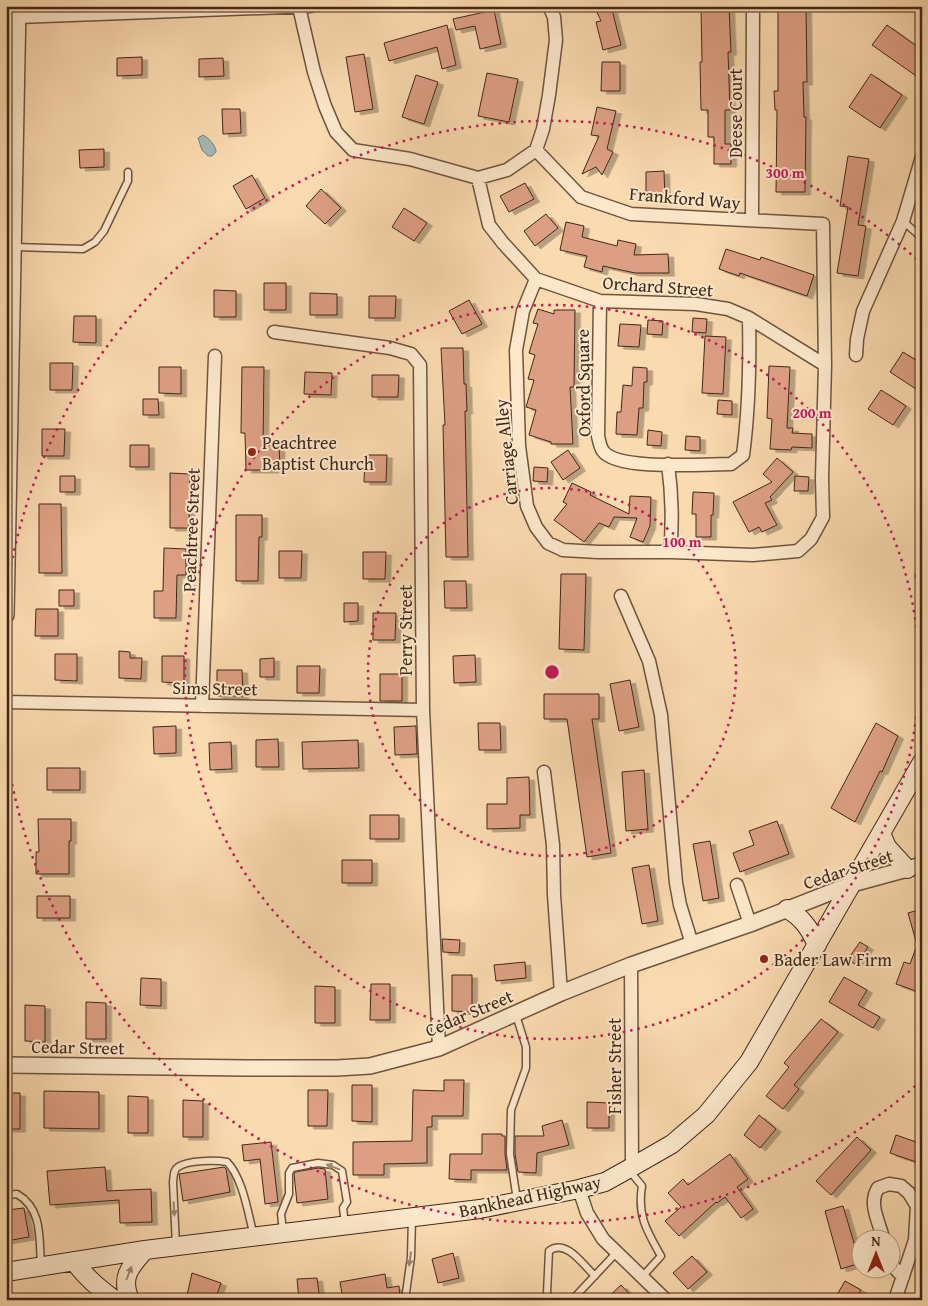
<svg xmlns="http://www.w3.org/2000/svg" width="928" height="1306" font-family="'Gentium Book Plus',serif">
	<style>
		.water { fill: #a3b8b6; stroke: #7c7e77 }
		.building { fill: #dd9f83; stroke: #412719; filter: url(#shadow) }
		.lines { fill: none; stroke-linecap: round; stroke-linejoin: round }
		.service-casing { stroke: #6f543e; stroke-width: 9 }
		.minor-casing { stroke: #6f543e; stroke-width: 15 }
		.tertiary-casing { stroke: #6f543e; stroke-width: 18 }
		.secondary-casing { stroke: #412719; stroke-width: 20 }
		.service { stroke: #fce7cb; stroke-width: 6 }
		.minor { stroke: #fce7cb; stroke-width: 12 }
		.tertiary { stroke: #fce7cb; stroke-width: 15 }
		.secondary { stroke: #fce7cb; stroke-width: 18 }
		.oneway { fill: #9e8772 }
		.ring { fill: none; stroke: #c2185b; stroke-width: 2.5; stroke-dasharray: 2.5 5 }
		.poi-dot { fill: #8f2418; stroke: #fce7cb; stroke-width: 2 }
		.labels { text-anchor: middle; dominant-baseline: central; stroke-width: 4; stroke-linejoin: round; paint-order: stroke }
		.street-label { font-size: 18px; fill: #412719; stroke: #fce7cb }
		.poi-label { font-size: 18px; fill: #412719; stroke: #fce7cb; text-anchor: start }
		.centre { fill: #c2185b; stroke: #fce7cb; stroke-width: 2.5 }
		.ring-label { font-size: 15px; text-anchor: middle; font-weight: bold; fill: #c2185b; stroke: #fce7cb; stroke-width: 4; stroke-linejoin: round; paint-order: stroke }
	</style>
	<defs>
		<filter id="shadow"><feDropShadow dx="5.5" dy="3" stdDeviation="0" flood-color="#0004"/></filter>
	</defs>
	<rect width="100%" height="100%" fill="#fadaaf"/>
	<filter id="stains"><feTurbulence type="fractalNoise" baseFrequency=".004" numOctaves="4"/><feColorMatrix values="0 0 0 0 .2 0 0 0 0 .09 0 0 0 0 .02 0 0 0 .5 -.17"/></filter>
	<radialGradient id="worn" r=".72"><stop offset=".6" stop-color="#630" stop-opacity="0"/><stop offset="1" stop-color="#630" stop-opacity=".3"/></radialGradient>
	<path class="water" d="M203,135C209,138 216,146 216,152L212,156H208L202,150L198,138Z"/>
	<path class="building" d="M594,6H611L621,45L603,50L596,22L601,21Z
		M778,6H806L807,82H803L804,117H806L805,192H776L777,110H775L774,91H778Z
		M729,7L731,52H728L730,110H725V144H731V164H714V137H708V110H701L700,62H702L701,8Z
		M494,10L501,44L480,49L475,26L456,30L453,19Z
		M447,25L456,65L442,69L437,47L389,61L384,43Z
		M887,25L922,50V80L872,45Z
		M364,54L373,109L355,112L346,57Z
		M142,57V75L117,76V58Z
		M223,58L224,76L199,77V59Z
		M602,62H620V91H601Z
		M487,73L518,79L509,122L478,116Z
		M871,74L902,95L880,128L849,107Z
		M416,75L438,82L424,124L402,117Z
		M597,107L616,111L607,149L613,152L602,175L596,167L582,174L599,136L591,135Z
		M222,109H240L241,133L223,134Z
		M104,149V167L80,168L79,150Z
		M848,156L869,159L858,225L866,226L858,276L837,273L848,207L840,206Z
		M664,171L665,200H646V172Z
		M252,175L265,198L246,209L233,186Z
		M525,183L534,199L509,212L500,196Z
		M321,189L341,208L325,224L306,206Z
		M404,208L427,223L414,241L392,227Z
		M546,214L558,228L535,246L524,231Z
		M566,222L584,226L582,237L617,246L618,240L636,244L634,255L668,254L669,273H635L603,266L602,272L584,267L587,256L560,250Z
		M726,249L760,260L761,257L814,275L807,296L740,273L739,276L719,269Z
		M264,283H286V310H264Z
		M214,290L236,291V317H214Z
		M310,293L337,294V315H310Z
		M369,296H396L395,318H369Z
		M469,300L482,324L462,334L449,311Z
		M538,309L554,314V310H575L574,387H570L573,444H551V442L529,435L536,410L526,407L534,380L528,379L535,355L529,353L538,324L533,323Z
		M74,316H96V343L73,342Z
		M693,318L707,319L706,333L692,332Z
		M648,320L663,321L662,335L647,334Z
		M620,324L641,325L639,347L618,346Z
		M705,336L726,337L723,394L702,393Z
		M441,348H463L464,384H466L467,411H465L468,557H446L443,425H445Z
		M903,352L922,364V393L890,372Z
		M50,363H73L72,390H50Z
		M769,366L790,367L787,428H793L792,433L812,434V448L792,447L791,450L770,449L772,419L767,418Z
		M159,367H181V394L159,393Z
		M242,367H264L263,445H279L280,470H246L245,433H241Z
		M633,367L647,368V382H644L643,408H639L637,435L616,434L617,412H621L623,385L632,386Z
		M305,372L332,373L331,395L304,394Z
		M372,375H399L398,397H372Z
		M881,390L906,406L893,425L868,409Z
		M143,399H158L159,415H143Z
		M718,400L732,401V415L717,414Z
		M42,429H65L64,456H42Z
		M648,430L662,432L661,446L647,445Z
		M686,436L700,437V451L685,450Z
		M130,445H149V467H130Z
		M568,450L580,468L563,480L551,462Z
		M365,455H387L386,482H364Z
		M777,458L793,472L770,497L772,500L765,503L777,525L762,532L759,527L749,532L733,502L772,482L763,474Z
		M534,467L548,468L547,482L533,481Z
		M170,473L190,474L189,528H170Z
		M60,476H75V492H60Z
		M795,476L809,477L808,491H794Z
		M572,483L591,492L590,495L629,514L630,496L651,497L650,526L643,542L630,537L637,518L614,517L609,527L599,523L584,542L554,520L567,504L563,502Z
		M693,492L714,493L713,515H711V537H696V514H692Z
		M39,504H61L62,573H39Z
		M236,515H262V537H259L258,581H236Z
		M164,548L186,549V575H177L176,618H154V591H163Z
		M279,551H302L301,578H279Z
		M363,552H386L385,579H363Z
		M561,574H586L584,650L559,649Z
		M444,581H466L467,608H445Z
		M59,590H74V606H59Z
		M344,603H358V621L344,622Z
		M36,609H58V636H35Z
		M373,613H396L395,640H373Z
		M119,651L130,652V658H142L141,679L119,678Z
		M55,654H77V681L55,680Z
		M475,655L476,682L454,683L453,656Z
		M162,656H184V683L162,682Z
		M274,658V677H260V659Z
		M297,666H320L319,693H297Z
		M217,670H242L243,696H217Z
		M380,674H402V701H380Z
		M630,680L639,727L619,731L610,684Z
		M544,694H599V719H592L611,853L587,857L567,719H544Z
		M478,723H500L501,750H479Z
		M876,723L898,736L882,772L880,771L855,822L831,808Z
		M176,726V753L154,754L153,727Z
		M416,726L417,754L395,755L394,727Z
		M278,739L279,767H256V740Z
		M358,740L359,768L303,769L302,742Z
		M231,742L232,769L210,770L209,743Z
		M47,768H80V790H47Z
		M644,770L648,829L626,831L622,772Z
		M529,777L530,815H520V828L487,829V804H507V778Z
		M370,815H399V839H370Z
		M38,819H71V841H69V874H36V852H39Z
		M777,821L789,854L740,872L733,853L754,845L749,831Z
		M710,841L719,898L703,901L693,844Z
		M342,860H372V883H342Z
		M649,865L658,921L642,924L632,868Z
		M37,896H70V918H37Z
		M922,909V977L916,991L896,984L904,962L910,964L917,945L908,913Z
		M442,939L460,940L459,953L443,952Z
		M860,942L868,947L856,965L848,959Z
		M525,962L526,978L496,981L494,965Z
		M452,975H472V1012L452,1011Z
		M844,977L867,990L858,1005L880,1017L873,1028L829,1002Z
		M141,978L161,979V1006L140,1005Z
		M371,984H390V1020H370Z
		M315,986L335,987V1023H315Z
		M86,1002L106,1003V1039H86Z
		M25,1005L45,1006V1042L25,1041Z
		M821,1019L838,1032L794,1085L799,1089L783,1109L766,1096L789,1067L784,1063Z
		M444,1080H464L463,1116H432V1127H427V1163L384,1164V1175H353V1142L412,1141L413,1090L444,1091Z
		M352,1085H372V1122L352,1121Z
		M308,1090H328L327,1126H308Z
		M44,1091L99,1092V1129L44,1128Z
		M6,1093H20V1129H6Z
		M128,1096L148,1097V1133H128Z
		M183,1100L203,1101V1137H183Z
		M587,1102L609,1103V1128H587Z
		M759,1115L776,1129L760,1148L744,1135Z
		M562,1120L569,1145L537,1153L536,1173L518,1172L515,1154V1136H544L542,1126Z
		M482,1134H502V1136H505V1154L507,1170H471V1180L449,1179L450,1154H482Z
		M896,1135L922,1144V1164L890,1153Z
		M857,1137L871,1150L831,1195L816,1181Z
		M271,1142L278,1202L265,1204L260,1159L244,1161L242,1145Z
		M730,1154L748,1179L737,1187L753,1209L741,1218L725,1197L717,1203L716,1202L679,1236L665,1221L681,1207L668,1193L683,1179L688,1185Z
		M105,1167L107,1191L151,1189L152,1222L120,1223L119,1200L50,1205L47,1171Z
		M224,1167L226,1169L230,1192L183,1201L179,1174Z
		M318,1168L325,1169L328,1199L297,1203L294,1174L295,1172Z
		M843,1206L860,1263L841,1269L825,1211Z
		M24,1208L29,1237L6,1241V1230L11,1229L7,1210Z
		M453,1253L459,1278L438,1283L432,1259Z
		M692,1256L707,1272L688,1289L673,1273Z
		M192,1273L221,1283L215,1300H186Z
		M385,1274L387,1288L399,1286L400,1300H343L340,1282Z
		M317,1278L320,1300H299L297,1279Z
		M845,1281L861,1290L856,1300H834Z
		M621,1285L635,1300H605Z"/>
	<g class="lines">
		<g class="service-casing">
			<path id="service" d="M903,221L922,238
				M14,247L83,249L95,242L104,231L125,187L128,181V172
				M922,571L919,576L922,577
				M516,1015L526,1047V1068L511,1110L510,1154L517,1200
				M629,1170L642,1186C637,1216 647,1231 661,1256L642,1277
				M6,1195L17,1194C43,1209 39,1239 41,1265
				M283,1231L281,1214L289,1194V1173L292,1168L318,1163L333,1165L342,1171L347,1202L343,1208L345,1224
				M176,1246L173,1182C174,1176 173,1170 178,1167C188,1160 216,1160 227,1162C243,1178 248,1214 254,1236
				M405,1300L411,1257L412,1218
				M550,1300L547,1293L549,1251C566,1238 583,1265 595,1276
				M572,1300L617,1252"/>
		</g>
		<g class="minor-casing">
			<path id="minor" d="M299,7L314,72L325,106L336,132L353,150L410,159L478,178L507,170L536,150L543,129L549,95L556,40L554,17L549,6
				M18,17L311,6
				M478,178L489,225L503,243L536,279L600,301L696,304L728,309L749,318L825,365
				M752,220L753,6
				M536,279L523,311L516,350L519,446L527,506L536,527L548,543L563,550L598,552H672L753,555L798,551L811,539L823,517L822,478L825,365L823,224L631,214L581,197L536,150
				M600,301L598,436C599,440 600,447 603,451C617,471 705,464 731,464L743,455C749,409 750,364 749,318
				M274,332L390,348L411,354L420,365L423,710L439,1048
				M856,355L857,339L863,311L903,221L922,157
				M668,464C672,494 673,522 670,552
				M621,596L649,661L661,715L676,883L680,905L692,944
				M6,702L423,710
				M202,706L215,356
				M544,772L553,845L554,895L561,993
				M737,885L750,924
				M631,965L632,1167
				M579,1189L587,1213L603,1239L666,1300
				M883,1238C879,1221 868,1204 878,1188L889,1184L901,1186L909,1193L917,1206L915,1240L895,1300
				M890,1263L903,1277"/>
		</g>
		<g class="tertiary-casing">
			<path id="tertiary" d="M6,615L18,6
				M6,1065L247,1068H337L370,1066L439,1048L561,993L631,965L750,924L852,884L922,865"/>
		</g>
		<g class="secondary-casing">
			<path id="secondary" d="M881,833L887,847L907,869
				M787,909C802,917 810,929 817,945
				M74,1261C85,1277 98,1288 115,1300
				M6,1272L145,1250L480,1209L579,1189L605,1182L632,1167L672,1144L706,1115L749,1062L922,762
				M130,1300C120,1277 130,1267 145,1250"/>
		</g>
		<use href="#service" class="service"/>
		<use href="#minor" class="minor"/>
		<use href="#tertiary" class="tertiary"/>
		<use href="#secondary" class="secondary"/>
	</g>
	<defs><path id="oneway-solid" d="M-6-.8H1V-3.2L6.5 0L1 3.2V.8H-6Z" transform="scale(1.25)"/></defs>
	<g class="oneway">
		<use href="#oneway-solid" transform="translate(333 1167) rotate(-159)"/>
		<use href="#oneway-solid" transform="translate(174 1209) rotate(87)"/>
		<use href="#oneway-solid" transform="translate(410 1259) rotate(98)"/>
		<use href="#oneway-solid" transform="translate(129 1273) rotate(-69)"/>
	</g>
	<g class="ring">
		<circle cx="552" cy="672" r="184"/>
		<circle cx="552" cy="672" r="367"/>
		<path d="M921 1081A551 551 0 0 1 6 749M6 595A551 551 0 0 1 921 263"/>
	</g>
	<g class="poi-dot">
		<circle cx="252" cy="452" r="5"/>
		<circle cx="764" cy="959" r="5"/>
	</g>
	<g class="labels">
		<g class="street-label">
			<text transform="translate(735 113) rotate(-90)">Deese Court</text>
			<text transform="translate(685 198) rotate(5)">Frankford Way</text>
			<text transform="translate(658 286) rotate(4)">Orchard Street</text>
			<text transform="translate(583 383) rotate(-91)">Oxford Square</text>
			<text transform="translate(506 452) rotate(-96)">Carriage Alley</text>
			<text transform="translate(191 530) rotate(-88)">Peachtree Street</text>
			<text transform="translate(405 630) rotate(-90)">Perry Street</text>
			<text transform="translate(215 688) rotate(1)">Sims Street</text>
			<text transform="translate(848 869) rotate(-18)">Cedar Street</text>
			<text transform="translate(469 1013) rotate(-23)">Cedar Street</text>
			<text transform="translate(78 1047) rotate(1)">Cedar Street</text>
			<text transform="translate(614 1066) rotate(-90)">Fisher Street</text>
			<text transform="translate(530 1196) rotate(-12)">Bankhead Highway</text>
		</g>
		<g class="poi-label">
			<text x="262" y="442">Peachtree<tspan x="262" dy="21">Baptist Church</tspan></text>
			<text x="774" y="959">Bader Law Firm</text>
		</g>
	</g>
	<circle cx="552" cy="672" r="8" class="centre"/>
	<g class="ring-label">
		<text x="785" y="178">300 m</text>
		<text x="812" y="418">200 m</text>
		<text x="682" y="547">100 m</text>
	</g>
	<rect width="928" height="1306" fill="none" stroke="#fadaaf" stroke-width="25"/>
	<rect x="8" y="8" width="913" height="1291" fill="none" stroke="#412719" stroke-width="2.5"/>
	<rect x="12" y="12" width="903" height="1281" fill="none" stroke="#412719"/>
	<g transform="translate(876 1254)"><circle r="24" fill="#fce7cb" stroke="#b19a84"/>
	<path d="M0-4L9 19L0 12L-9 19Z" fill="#8f2418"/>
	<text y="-8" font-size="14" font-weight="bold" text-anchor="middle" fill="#412719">N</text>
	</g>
	<rect width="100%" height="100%" filter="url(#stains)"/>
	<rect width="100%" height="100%" fill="url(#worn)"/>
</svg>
